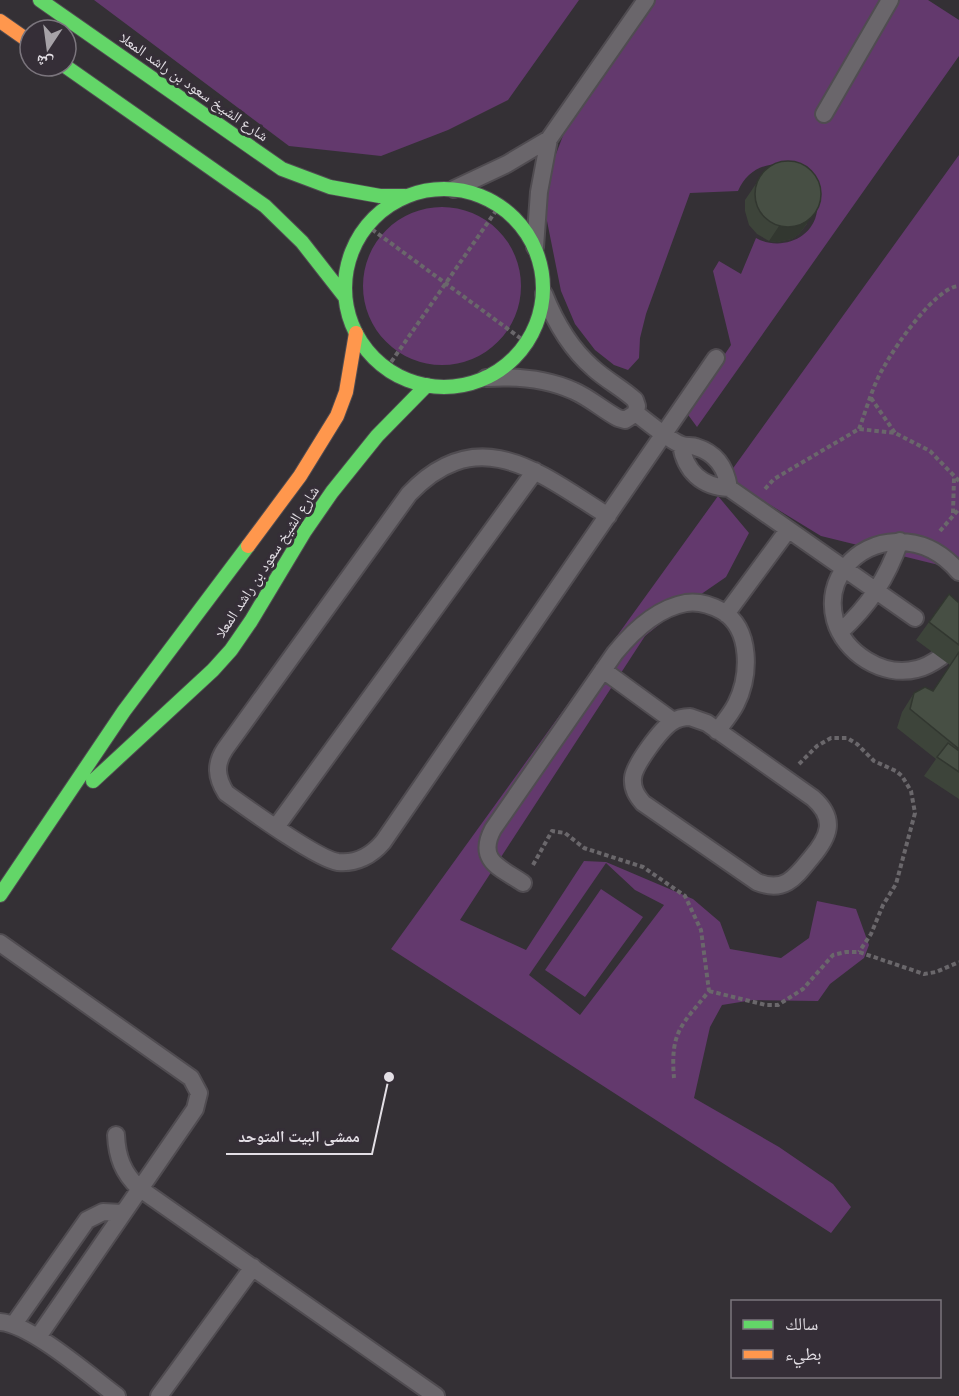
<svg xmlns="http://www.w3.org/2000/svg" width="959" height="1396" font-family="'DM Sans','Noto Naskh Arabic',sans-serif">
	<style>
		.green { fill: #63396d; fill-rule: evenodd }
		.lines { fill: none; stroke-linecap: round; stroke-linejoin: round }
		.lane-casing { stroke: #504c51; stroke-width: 20 }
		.fast-casing { stroke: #504c51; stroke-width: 16 }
		.slow-casing { stroke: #504c51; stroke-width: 16 }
		.path { stroke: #6a676b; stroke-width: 4; stroke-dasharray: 4.5 3; stroke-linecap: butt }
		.lane { stroke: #6a666b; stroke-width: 16 }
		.fast { stroke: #63d668; stroke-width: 14 }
		.slow { stroke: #ff974d; stroke-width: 14 }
		.wall { fill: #3d443a }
		.shaded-wall { fill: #323730 }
		.building { fill: #474f44; stroke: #323730; stroke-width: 1.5 }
		.labels { text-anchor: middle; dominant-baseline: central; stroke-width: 6; stroke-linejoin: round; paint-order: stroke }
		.street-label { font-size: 15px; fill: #e3dfe5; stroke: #352e37 }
		.leader { fill: none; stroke: #e3dfe5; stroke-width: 2 }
		.callout-dot { fill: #e3dfe5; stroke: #352e37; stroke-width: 2 }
		.callout-label { font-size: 16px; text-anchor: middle; font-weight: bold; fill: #e3dfe5; stroke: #352e37; stroke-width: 6; stroke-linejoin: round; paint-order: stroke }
	</style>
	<rect width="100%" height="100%" fill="#343035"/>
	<path class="green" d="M94,0H579L508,100L448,130L381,156L289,146Z
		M650,0H928L959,20V56L697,427L686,412L731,345L713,271L719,261L741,274L756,238C779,251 813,240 817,211C817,206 817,201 817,196L784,164C763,163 747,171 738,191L690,193L646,314L640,338L639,358L628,370L614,365L595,350L575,324L561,291L545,211L548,175L572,112Z
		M959,155V570L821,536L726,478Z
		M363 286a79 79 0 1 1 158 0a79 79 0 1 1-158 0Z
		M718,496L749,533L726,577L671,615L645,636L460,920L526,950L584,861L606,862L693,899L720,922L730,949L781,958L809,938L817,901L856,909L869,945L864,958L830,984L818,1001L753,1000L722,1005L710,1027L694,1098L779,1147L833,1184L851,1207L831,1233L391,949ZM606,863L635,890L664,905L580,1015L529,975Z
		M601,889L643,917L585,997L545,970Z"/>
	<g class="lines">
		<g class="lane-casing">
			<path id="lane" d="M824,114L890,0
				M454,189L507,164L549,139L646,0
				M535,247L539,192L549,139
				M486,378C516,376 546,378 574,391C590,398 603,410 618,418L625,420L636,413L637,406L635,400C622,388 606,380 593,368C570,348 555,322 544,294
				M636,413C646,421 672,442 682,445C687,447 692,445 696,447C716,453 726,468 729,488
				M681,445C685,471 702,487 729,488L915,618
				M608,516C541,474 479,420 409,494L225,749C215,764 216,777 226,793C247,808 317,859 338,862C356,864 372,855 383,842L716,358
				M726,614L788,530
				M840,632C869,606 887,578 900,541
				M941,657C934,662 926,667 917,669C883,678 844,653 835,620C824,579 856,543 896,542C922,541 942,552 959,572
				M603,670L673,721
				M690,717L707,723L813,798C837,819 829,837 811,858C795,878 784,893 757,882L643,803C637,796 632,789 633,778C634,765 661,729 672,722C678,718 684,717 690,717Z
				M276,827L535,471
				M523,883C501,868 476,861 493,829L615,653C633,631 658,608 686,603C699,601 711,605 722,611C752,629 750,676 736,704C731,714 724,722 717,731
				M0,943L191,1078L199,1093L195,1109L38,1337
				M116,1135C117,1157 123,1173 139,1188L436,1396
				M0,1322C31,1324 90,1376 117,1396
				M14,1324L87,1220L103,1212L122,1213
				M159,1396L253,1267"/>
		</g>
		<g class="fast-casing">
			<path id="fast" d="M40,0L282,169L330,187L380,196H405
				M65,66L265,206L302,242L345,297
				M345 288a99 99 0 1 1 198 0a99 99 0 1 1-198 0Z
				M93,781L213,670L231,650L251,621L305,531L332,492L377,436L427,385
				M0,895L124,711L248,546"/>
		</g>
		<g class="slow-casing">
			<path id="slow" d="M0,21L30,42
				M248,546L300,476L337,416L346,392L356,333"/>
		</g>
		<path class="path" d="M366,225L527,343
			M387,368L500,205
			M871,398L895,433
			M859,429C867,408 873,384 885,365C896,345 936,287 959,286
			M765,489L774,479L859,429L895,433L930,451L959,481
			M953,513L954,478
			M940,531L959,509
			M799,764L817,746L831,738H847L857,744L874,761L896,771L902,776L911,791L915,813L896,884L883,905L871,934L859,952
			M533,865L552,831L565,833L584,848L643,867L685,896L701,930L709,991C682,1025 670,1031 674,1078
			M709,991L766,1005H778L803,989L833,955L846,952H859L924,974L936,972L959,962"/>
		<use href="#lane" class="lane"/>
		<use href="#fast" class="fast"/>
		<use href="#slow" class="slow"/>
	</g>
	<path class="wall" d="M766,169L807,224L799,234L792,239L777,242L769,241L757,234L749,225L745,211V200Z
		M959,603V799L924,776L936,759L897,728L902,712L914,693L933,691L950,665L916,640L929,622Z"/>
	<path class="shaded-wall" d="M817,210L799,234L792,239L777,242L769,241L779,226Z"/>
	<path class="building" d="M755 194a33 33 0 1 1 66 0a33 33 0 1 1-66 0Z
		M949,594L959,603V645L929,622Z
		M959,652V749L910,709L914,693L925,687L933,691Z
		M948,743L959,751V772L937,757Z"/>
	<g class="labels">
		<g class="street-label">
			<text transform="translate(194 87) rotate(35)">شارع الشيخ سعود بن راشد المعلا</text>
			<text transform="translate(267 562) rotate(-57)">شارع الشيخ سعود بن راشد المعلا</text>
		</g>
	</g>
	<path class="leader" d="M389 1077L372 1154H226"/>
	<circle class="callout-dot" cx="389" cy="1077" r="6"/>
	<g class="callout-label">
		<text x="299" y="1142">ممشى البيت المتوحد</text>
	</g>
	<rect x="731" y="1300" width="210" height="78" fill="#352e37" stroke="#7b757d" stroke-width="1.5"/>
	<rect x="743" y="1320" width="30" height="9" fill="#63d668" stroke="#7b757d" stroke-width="1.5"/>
	<text x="785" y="1330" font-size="18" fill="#e3dfe5">سالك</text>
	<rect x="743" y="1350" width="30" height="9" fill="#ff974d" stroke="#7b757d" stroke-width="1.5"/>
	<text x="785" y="1360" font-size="18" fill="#e3dfe5">بطيء</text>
	<g transform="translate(48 48) rotate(193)"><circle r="28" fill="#352e37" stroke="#7b757d" stroke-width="1.5"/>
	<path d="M0-4.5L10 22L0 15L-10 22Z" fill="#a6a2a7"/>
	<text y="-9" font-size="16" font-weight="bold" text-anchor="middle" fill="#e3dfe5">ش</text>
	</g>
</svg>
